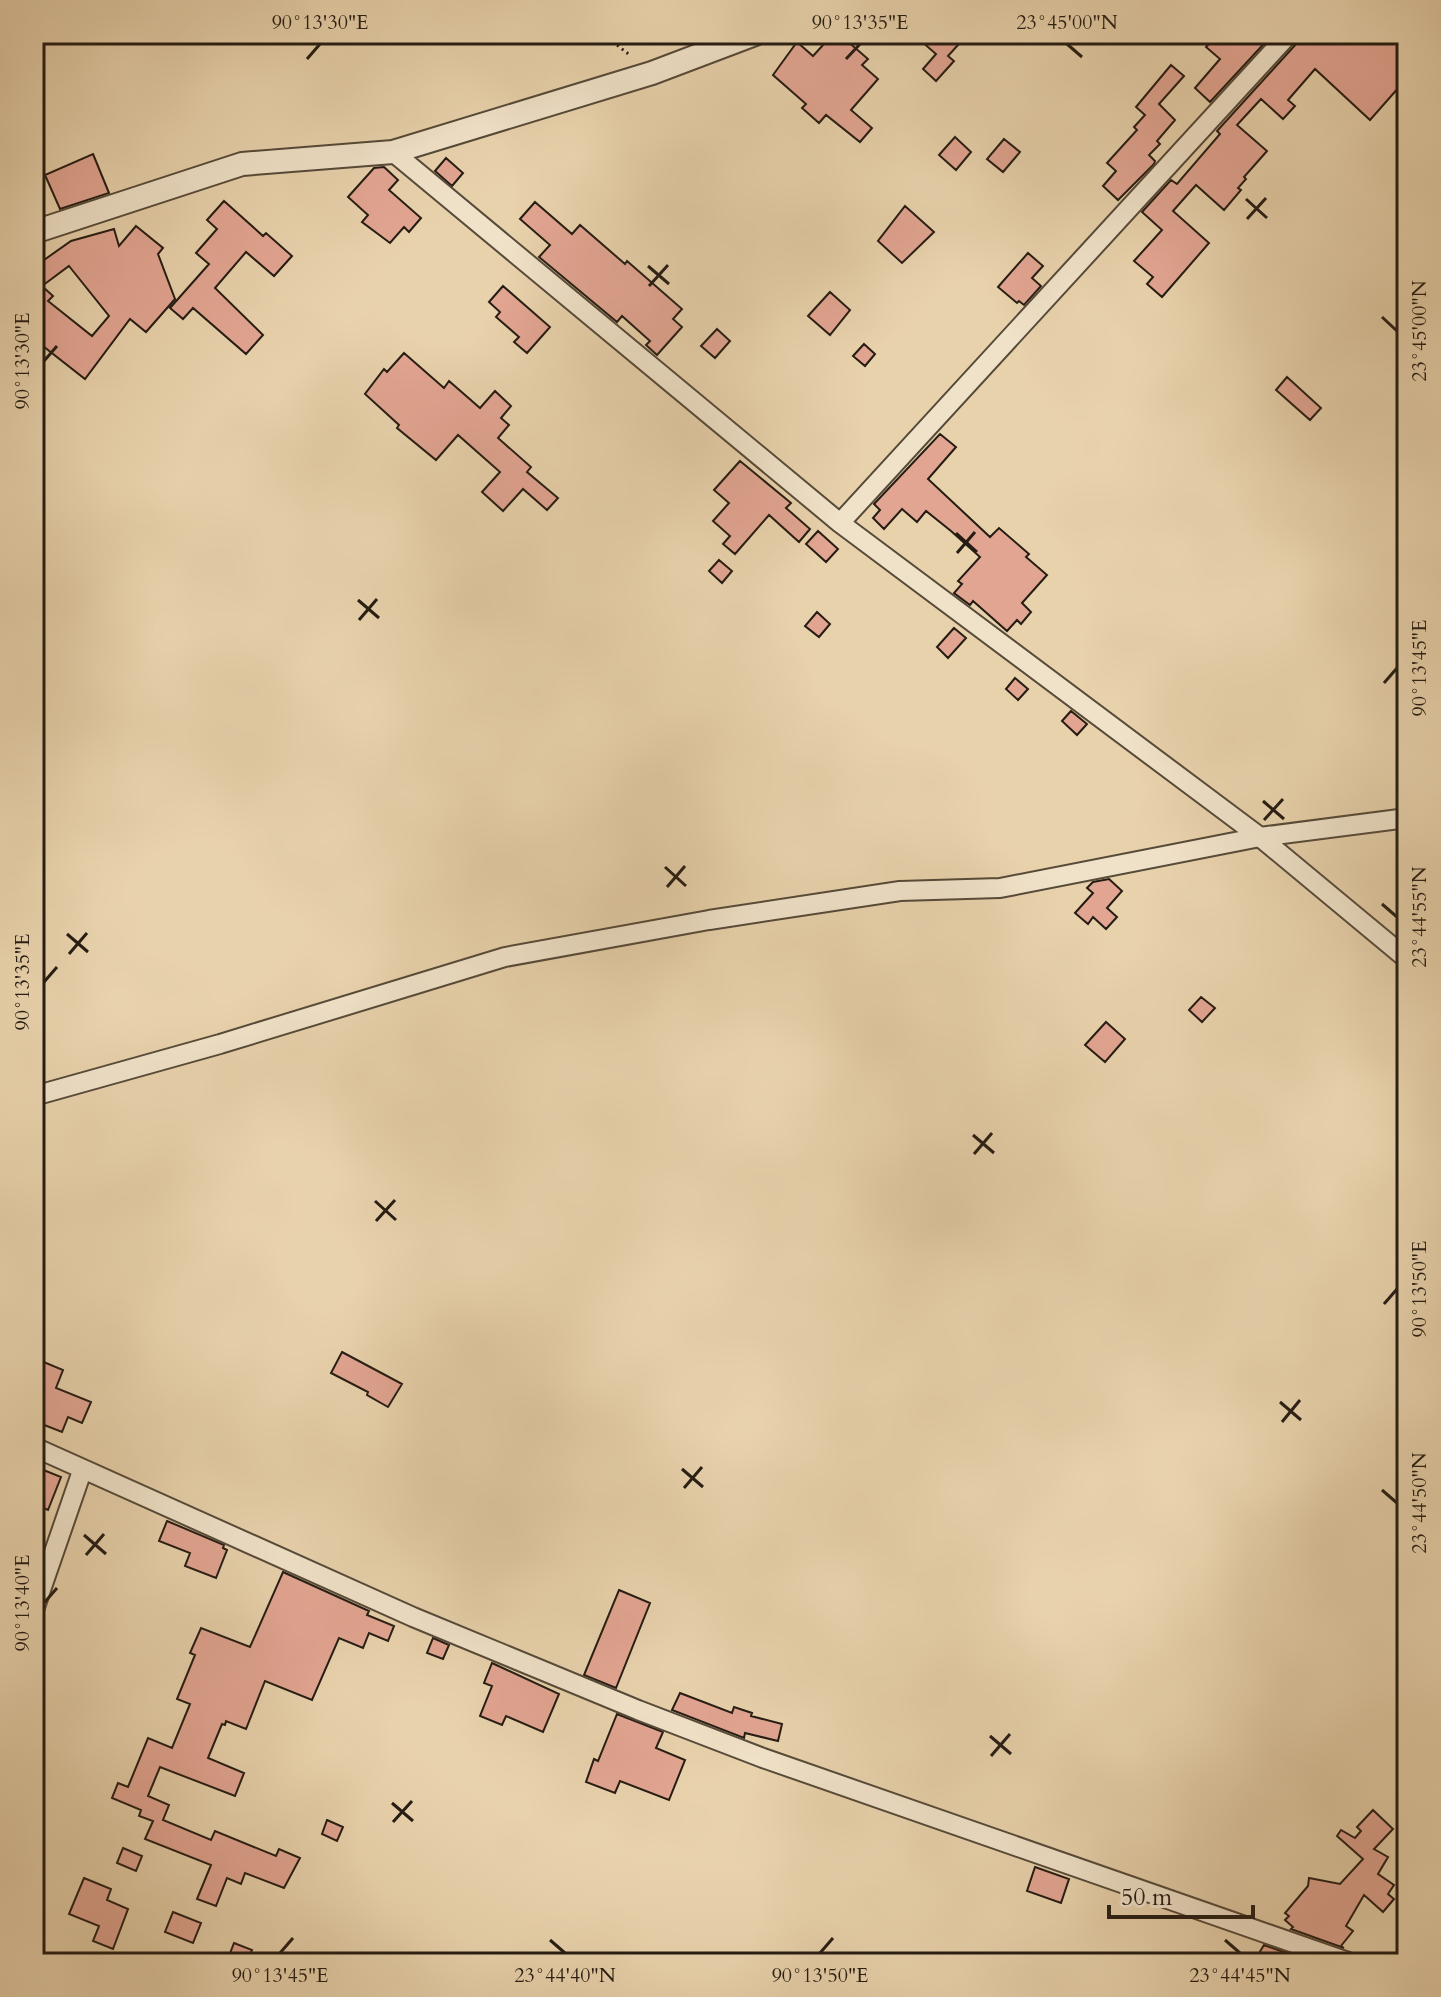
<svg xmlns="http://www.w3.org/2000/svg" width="1441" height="1997" font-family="Cardo,serif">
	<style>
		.building { fill: #e2a592; stroke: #251c13; stroke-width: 2; fill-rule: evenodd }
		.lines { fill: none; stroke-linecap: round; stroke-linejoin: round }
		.minor-casing { stroke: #564a39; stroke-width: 22 }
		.tertiary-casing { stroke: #564a39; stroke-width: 26 }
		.path { stroke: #251c13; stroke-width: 3; stroke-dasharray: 2 4; stroke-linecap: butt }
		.minor { stroke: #f0e2c9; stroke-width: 18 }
		.tertiary { stroke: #f0e2c9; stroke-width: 22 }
		.ticks { fill: none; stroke: #251c13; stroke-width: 3 }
		.neatline { fill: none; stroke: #251c13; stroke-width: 3 }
		.ticks-label { font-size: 20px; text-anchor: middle; fill: #251c13 }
	</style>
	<rect width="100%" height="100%" fill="#e8d2ac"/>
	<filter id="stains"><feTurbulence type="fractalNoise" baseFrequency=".0025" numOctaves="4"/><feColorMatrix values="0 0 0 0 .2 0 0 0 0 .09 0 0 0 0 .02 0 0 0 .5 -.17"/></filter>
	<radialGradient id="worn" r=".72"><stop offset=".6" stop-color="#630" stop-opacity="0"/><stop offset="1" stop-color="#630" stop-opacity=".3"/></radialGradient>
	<path class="building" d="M833,34H839L868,59L862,65L878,79L851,110L872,128L860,142L826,115L819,123L802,108L806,104L773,75L797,42L813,56Z
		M913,34H968L948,56L954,61L936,81L923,69L936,54Z
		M1218,34H1273L1210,102L1195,88L1220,59L1206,47Z
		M1301,34H1407V92L1400,86L1370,120L1315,69L1288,100L1295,106L1283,119L1261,99L1237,125L1267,151L1244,177L1246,179L1238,188L1241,190L1224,210L1196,185L1173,211L1209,243L1162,297L1147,284L1153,277L1134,261L1162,230L1142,212L1171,180L1177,184L1220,134L1217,131L1298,42Z
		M1171,65L1184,76L1159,104L1175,120L1157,141L1160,144L1149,155L1155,161L1154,164L1118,200L1103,186L1116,171L1107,163L1137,130L1134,127L1145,115L1136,107Z
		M955,137L971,152L956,170L939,155Z
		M1004,139L1020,152L1003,172L987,159Z
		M93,154L109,193L60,209L45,175Z
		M446,158L463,173L452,186L435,171Z
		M384,167L398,180L389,190L421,218L409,232L404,227L390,243L362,222L368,215L348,197L374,168Z
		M224,201L263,236L266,233L292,256L274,276L246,252L215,288L263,335L246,354L193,308L183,319L170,308L209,264L196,253L217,229L207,220Z
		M535,202L572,234L580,225L625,264L627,261L682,309L673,319L682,327L657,355L646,345L650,341L622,316L617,322L539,257L550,245L520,219Z
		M905,206L934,232L902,263L878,241Z
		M136,226L163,248L158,254L175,299L146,332L130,319L85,379L34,339V267L71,241L114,229L119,246ZM69,266L109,316L92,336L48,301L53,296L42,286Z
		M1028,253L1043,266L1032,278L1041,286L1024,305L1019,301L1017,303L998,287Z
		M503,286L550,327L527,353L514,342L519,337L496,317L500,312L489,302Z
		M830,292L850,310L830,335L808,316Z
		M717,329L730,341L715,358L701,346Z
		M864,344L875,354L865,366L853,356Z
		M404,353L444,388L449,381L480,408L495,391L511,406L501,418L509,425L498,438L531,467L527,472L558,498L547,510L523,489L503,511L482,492L500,472L458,435L436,460L397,428L399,425L365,394L384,369L387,372Z
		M1287,377L1321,408L1310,420L1276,390Z
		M940,434L956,447L928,479L990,537L999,528L1029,554L1026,557L1047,575L1022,603L1031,612L1021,624L1017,620L1007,631L973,601L970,605L954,593L962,584L958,581L980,557L951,531L926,511L917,522L902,509L884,529L873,518L880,510L874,504Z
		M740,461L791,503L786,508L810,529L799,542L769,515L735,554L723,544L730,536L713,521L729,503L714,490Z
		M818,531L838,549L826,562L806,544Z
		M719,560L732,571L722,583L709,571Z
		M817,612L830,624L819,637L805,626Z
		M954,628L966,638L948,658L937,647Z
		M1015,678L1028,689L1018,700L1006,689Z
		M1071,711L1087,724L1077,735L1062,721Z
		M1109,879L1122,891L1107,908L1117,917L1106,929L1093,917L1088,924L1075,913L1093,893L1087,888L1093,882Z
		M1201,997L1215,1008L1202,1022L1189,1010Z
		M1106,1022L1125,1039L1105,1062L1085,1045Z
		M342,1352L402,1384L388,1407L367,1395L368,1392L331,1373Z
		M34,1358L63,1370L56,1388L91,1402L82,1423L68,1417L62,1432L34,1421Z
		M41,1469L61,1477L48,1510L34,1504V1486Z
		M167,1521L224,1545L223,1548L227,1550L216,1578L185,1566L190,1553L159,1541Z
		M283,1572L369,1611L367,1615L394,1626L388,1641L369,1633L363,1648L339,1638L312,1700L265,1681L246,1729L226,1721L225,1725L222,1724L208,1758L244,1773L235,1796L160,1767L148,1796L169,1805L163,1820L211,1840L215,1831L276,1856L279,1849L300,1858L284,1888L245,1873L241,1884L227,1878L216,1906L197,1899L211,1865L145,1839L153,1821L139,1816L141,1810L112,1798L118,1783L128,1787L148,1738L172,1748L190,1704L177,1699L195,1655L190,1653L201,1628L250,1647Z
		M619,1590L650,1603L616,1688L584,1675Z
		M433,1638L449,1645L443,1659L427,1653Z
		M492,1663L559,1694L543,1732L506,1716L502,1725L480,1716L492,1686L484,1683Z
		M680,1693L732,1713L734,1707L752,1713L751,1716L782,1724L778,1741L745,1733L744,1738L672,1710Z
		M617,1714L663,1732L656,1748L685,1760L669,1800L620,1781L615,1793L586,1782L594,1759L598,1761Z
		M1373,1810L1393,1829L1374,1849L1388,1857L1378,1874L1394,1885L1388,1894L1394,1899L1383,1912L1364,1895L1346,1926L1353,1931L1341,1946L1344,1948L1291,1929L1293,1927L1285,1920L1289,1916L1285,1913L1308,1886L1309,1878L1340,1884L1363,1859L1337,1836L1341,1830L1355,1838L1361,1831L1357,1827Z
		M327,1820L343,1827L337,1841L322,1834Z
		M123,1848L142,1856L136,1871L117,1863Z
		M1035,1867L1069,1879L1061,1903L1027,1891Z
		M84,1878L111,1889L107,1900L128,1909L113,1949L93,1941L99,1926L69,1914Z
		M173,1912L201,1923L193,1943L165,1932Z
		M234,1943L252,1950L246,1963L229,1956Z
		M1264,1945L1315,1963H1253Z"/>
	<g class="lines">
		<g class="minor-casing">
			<path id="minor" d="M393,152L840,523L1260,837L1407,959
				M840,523L1289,34
				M34,1096L220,1044L505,957L709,920L900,891L1000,888L1260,837L1407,818
				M34,1447L413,1617L638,1710L763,1758L1351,1963
				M34,1610L82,1471"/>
		</g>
		<g class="tertiary-casing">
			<path id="tertiary" d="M34,232L242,164L393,152L652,73L755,34"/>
		</g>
		<path class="path" d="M603,34L631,56"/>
		<use href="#minor" class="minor"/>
		<use href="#tertiary" class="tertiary"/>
	</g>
	<path class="ticks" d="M1067,44L1082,57M307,59L320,44M846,59L860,44M1246,199L1267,218M1247,219L1266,198M648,266L669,284M649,286L668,265M1382,317L1397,331M44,361L57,346M956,533L977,552M957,553L975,532M358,600L379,618M359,620L377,599M1384,683L1397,668M1263,801L1284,819M1264,820L1283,799M665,867L686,886M667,887L685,866M1382,904L1397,917M67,934L88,952M69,954L87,933M44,982L57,967M973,1135L994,1153M974,1154L992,1133M375,1201L396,1220M376,1221L395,1200M1384,1304L1397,1289M1280,1402L1301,1420M1282,1422L1300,1400M682,1469L703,1487M684,1488L702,1467M1382,1490L1397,1503M84,1535L106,1554M86,1555L104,1534M44,1603L57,1588M990,1736L1011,1754M991,1756L1010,1734M392,1803L413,1821M393,1822L412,1801M550,1940L565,1953M1225,1940L1240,1953M280,1953L293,1938M820,1953L833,1938"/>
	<rect width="1441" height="1997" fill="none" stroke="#e8d2ac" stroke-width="88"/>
	<path d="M1109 1905v12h144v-12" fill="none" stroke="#251c13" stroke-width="4"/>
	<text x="1121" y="1905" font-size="24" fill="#251c13" stroke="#f0e2c9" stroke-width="6" paint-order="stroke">50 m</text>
	<rect x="44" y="44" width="1353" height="1909" class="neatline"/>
	<g class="ticks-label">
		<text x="320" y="29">90°13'30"E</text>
		<text x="860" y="29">90°13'35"E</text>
		<text x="1067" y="29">23°45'00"N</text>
		<text transform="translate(1419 331) rotate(-90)" y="7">23°45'00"N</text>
		<text transform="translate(22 361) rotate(-90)" y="7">90°13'30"E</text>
		<text transform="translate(1419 668) rotate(-90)" y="7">90°13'45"E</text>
		<text transform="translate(1419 917) rotate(-90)" y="7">23°44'55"N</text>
		<text transform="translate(22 982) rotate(-90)" y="7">90°13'35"E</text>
		<text transform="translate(1419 1289) rotate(-90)" y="7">90°13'50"E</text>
		<text transform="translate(1419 1503) rotate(-90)" y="7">23°44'50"N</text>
		<text transform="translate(22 1603) rotate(-90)" y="7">90°13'40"E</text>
		<text x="280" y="1982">90°13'45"E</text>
		<text x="565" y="1982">23°44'40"N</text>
		<text x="820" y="1982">90°13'50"E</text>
		<text x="1240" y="1982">23°44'45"N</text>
	</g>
	<rect width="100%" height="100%" filter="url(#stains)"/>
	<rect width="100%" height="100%" fill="url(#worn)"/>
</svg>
